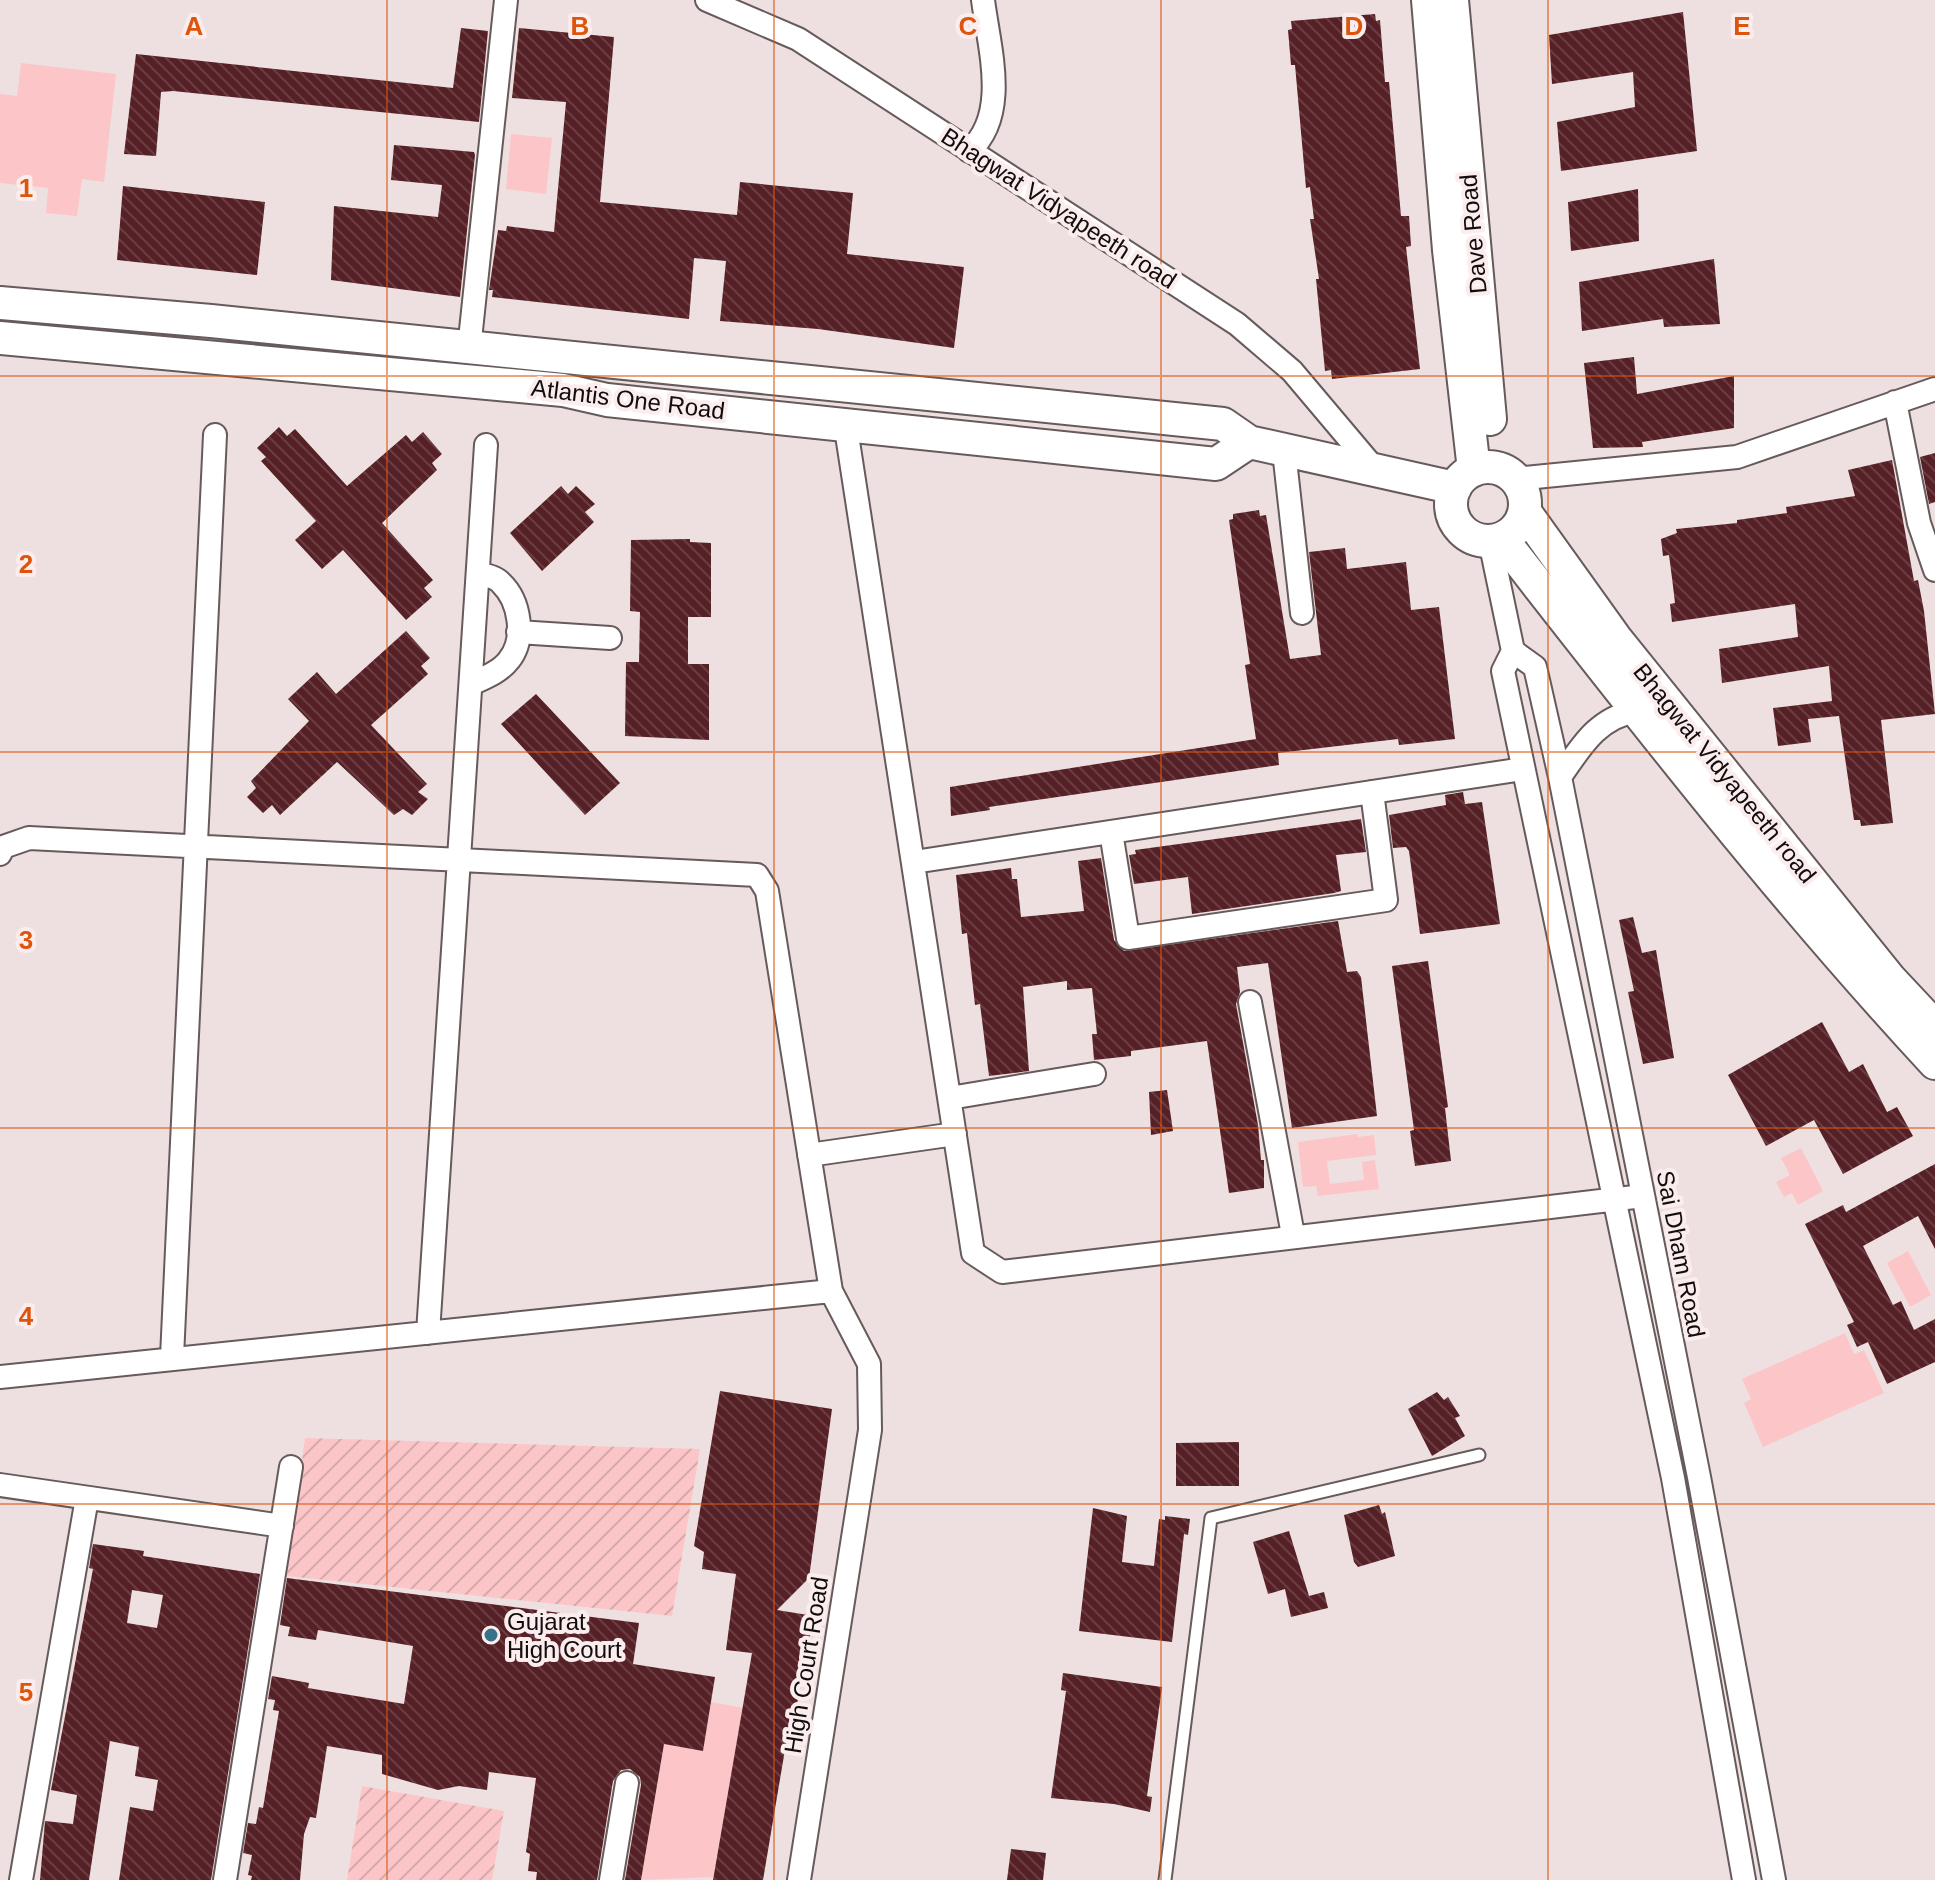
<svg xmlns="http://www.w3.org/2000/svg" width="1935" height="1880" font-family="Arial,sans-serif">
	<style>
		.grass { fill: #fcc6c8 }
		.garden { fill: url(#garden-furrows) }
		.building { fill: url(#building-back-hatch); fill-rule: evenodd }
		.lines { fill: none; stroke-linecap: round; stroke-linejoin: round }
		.lane-casing { stroke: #665a5a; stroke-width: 15 }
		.street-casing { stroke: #665a5a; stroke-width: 26 }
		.secondary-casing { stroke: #665a5a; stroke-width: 36 }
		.lane { stroke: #fff; stroke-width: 11 }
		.street { stroke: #fff; stroke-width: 22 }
		.secondary { stroke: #fff; stroke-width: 32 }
		.grid { fill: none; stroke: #dd550c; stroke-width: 2; stroke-opacity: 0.55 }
		.poi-dot { fill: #367289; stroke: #fbeded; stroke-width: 3 }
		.labels { text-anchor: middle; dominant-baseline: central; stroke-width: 8; stroke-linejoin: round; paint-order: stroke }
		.street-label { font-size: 24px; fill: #110d0d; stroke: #fbeded }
		.poi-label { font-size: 24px; fill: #110d0d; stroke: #fbeded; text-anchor: start }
		.grid-label { font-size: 26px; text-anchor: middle; font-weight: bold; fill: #dd550c; stroke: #fbeded; stroke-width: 8; stroke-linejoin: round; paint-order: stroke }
	</style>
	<defs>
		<pattern id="garden-furrows" width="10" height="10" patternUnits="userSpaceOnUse" patternTransform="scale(2)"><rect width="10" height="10" fill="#fcc6c8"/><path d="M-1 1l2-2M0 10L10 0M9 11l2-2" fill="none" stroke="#d7a9ab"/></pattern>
		<pattern id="building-back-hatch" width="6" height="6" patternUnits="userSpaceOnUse" patternTransform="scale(2)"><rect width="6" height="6" fill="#552026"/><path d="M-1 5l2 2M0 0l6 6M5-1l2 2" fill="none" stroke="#693e43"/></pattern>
	</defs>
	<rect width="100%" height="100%" fill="#eee0e0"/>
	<path class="grass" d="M21,63L116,74L104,182L82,179L77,216L46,213L48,188L0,183V94L17,96Z
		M511,134L552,138L546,194L506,189Z
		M1357,1134L1358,1137L1374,1135L1376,1155L1327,1161L1330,1184L1364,1180L1362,1162L1375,1160L1379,1189L1318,1196L1316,1186L1303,1187L1298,1142Z
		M1801,1148L1823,1191L1798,1205L1792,1193L1784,1197L1776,1182L1790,1175L1781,1158Z
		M1908,1251L1931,1295L1910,1307L1887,1263Z
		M1845,1333L1854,1354L1864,1350L1884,1393L1763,1447L1744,1403L1751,1399L1742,1379Z
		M711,1702L743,1708L713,1877L641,1880L664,1744L703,1751Z"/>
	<path class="garden" d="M305,1438L700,1449L672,1616L287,1576Z
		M362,1786L504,1811L492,1880H347Z"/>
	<path class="building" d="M1683,12L1697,151L1561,171L1557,122L1635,107L1633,72L1552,84L1549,35Z
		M1375,14L1376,21L1380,20L1385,82H1389L1401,216H1409L1411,246L1406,247L1420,369L1332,379L1331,370L1325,371L1316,279H1319L1310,219H1314L1310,187L1306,188L1295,65H1291L1288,30L1292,29L1291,21Z
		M461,28L488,31L479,122L173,91L161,92L156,156L124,154L136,54L453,88Z
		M519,28L614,37L600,202L737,215L740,182L853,193L847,254L964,267L954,348L818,329L720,321L726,261L694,258L689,319L492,297L493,290H489L498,230L506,231L507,226L554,232L566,102L512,98Z
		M394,145L474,152L475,155L460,297L331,280L334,206L438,217L442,185L391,180Z
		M123,186L265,202L257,275L117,260Z
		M1638,189L1639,241L1571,251L1568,202Z
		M1714,259L1720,324L1664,327L1663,319L1582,331L1579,282Z
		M1634,357L1637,394L1734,376V428L1642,442L1643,447L1593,448L1584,363Z
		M279,427L287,436L295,429L347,486L406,435L412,442L423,432L442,454L432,463L437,470L382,523L433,580L424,588L432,597L406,620L343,550L322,569L295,540L316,521L261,461L266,457L257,448Z
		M1935,453V502L1929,504L1920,457Z
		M1892,460L1914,581L1918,580L1924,611L1935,714L1881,720L1893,823L1861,826L1860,820H1854L1839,716L1808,719L1811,742L1778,746L1773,708L1832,701L1829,666L1722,683L1719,649L1798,637L1795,604L1672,622L1670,604L1675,603L1672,578L1669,555L1663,556L1661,539L1677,533L1676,529L1737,523V520L1787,513L1786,507L1855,496L1848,470Z
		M561,486L568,494L576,486L595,504L585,512L594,522L542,571L510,533Z
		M1259,510L1260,516L1266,515L1290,659L1321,655L1309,552L1345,548L1347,569L1406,562L1411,610L1439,607L1455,739L1399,745L1398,739L1278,753L1279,765L989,807L990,810L951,816L950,787L1256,739L1245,665L1250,664L1229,520L1233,519V514Z
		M690,539V542L711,543V617H688V664H709V740L625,736L626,662H639L640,612L630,611L631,540Z
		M406,631L430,658L421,666L428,674L371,725L427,784L418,792L428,799L412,815L403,809L394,815L337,762L280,815L272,805L263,813L247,797L256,788L251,781L309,721L288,699L317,672L336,694Z
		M536,694L620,783L585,815L501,724Z
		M1463,792L1465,804L1482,802L1500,924L1420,934L1409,851L1406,847L1393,848L1389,815L1446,805L1445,795Z
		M1361,819L1366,852L1336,855L1341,891L1334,893L1192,914L1188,877L1134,884L1129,855L1136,854L1135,850Z
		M1101,858L1114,940L1124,951L1338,921L1347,972L1357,971L1361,977L1377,1116L1292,1128L1268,963L1237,967L1240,992L1236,1004L1258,1125L1261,1160H1264V1188L1229,1193L1207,1041L1131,1051V1056L1094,1060L1092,1034H1097L1092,988L1067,990V981L1023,987L1029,1071L989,1076L980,1004L975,1005L967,933L962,934L956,875L1011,868L1012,879H1017L1021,917L1084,911L1078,861Z
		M1633,917L1642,953L1656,950L1674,1058L1643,1064L1628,992L1634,991L1619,920Z
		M1428,961L1448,1107L1445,1108L1451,1161L1415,1166L1410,1131L1414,1130L1392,966Z
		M1822,1022L1849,1072L1863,1064L1887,1112L1897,1107L1913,1136L1843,1174L1814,1120L1766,1146L1728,1075Z
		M1167,1090L1173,1131L1151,1135L1149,1092Z
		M1935,1164V1249L1918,1216L1863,1246L1893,1305L1901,1301L1914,1330L1935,1319V1362L1887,1384L1868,1342L1857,1347L1847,1325L1854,1322L1805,1224L1843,1205L1846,1212Z
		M720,1391L832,1409L809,1578L777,1610L814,1616L795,1714H791L763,1880H713L752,1653L726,1650L736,1574L702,1569L704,1552L694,1546Z
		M1437,1392L1444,1400L1448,1397L1460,1416L1455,1418L1465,1436L1432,1456L1408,1409Z
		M1239,1442V1486H1176V1443Z
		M1379,1505L1382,1514L1385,1512L1395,1556L1358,1567L1354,1562L1344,1515Z
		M1093,1508L1127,1516L1122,1562L1154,1566L1159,1519L1165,1520V1516L1190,1519L1188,1535L1184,1534L1172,1642L1079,1631Z
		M1289,1531L1309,1596L1324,1592L1328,1608L1291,1617L1285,1589L1268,1594L1253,1542Z
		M93,1544L144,1551L143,1556L260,1574L211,1880H119L130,1807L153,1811L158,1780L135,1776L139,1747L110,1741L89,1880H40L45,1821L73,1824L77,1795L51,1790L93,1569L89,1568ZM132,1590L163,1595L157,1628L127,1623Z
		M287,1578L639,1623L633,1664L715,1677L703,1751L664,1744L641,1880H625L641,1785L640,1777L630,1769L621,1770L613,1781L597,1880H536L537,1872L528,1871L530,1854L526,1852L536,1778L489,1772L487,1790L459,1786L438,1790L382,1774V1755L327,1746L316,1818L310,1817L304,1834L300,1880H251L252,1876L248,1875L252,1855L243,1853L248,1823L256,1824L259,1807L263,1808L279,1711L273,1710L275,1700L268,1699L272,1676L309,1683L308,1688L404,1704L413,1646L318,1630L316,1640L288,1636L290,1627L280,1625Z
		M1063,1673L1162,1687L1147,1796L1152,1797L1150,1812L1114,1804L1051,1798L1066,1691L1061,1690Z
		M1011,1849L1046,1853L1043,1880H1007Z"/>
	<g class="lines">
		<g class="lane-casing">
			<path id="lane" d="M1165,1880L1211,1518L1479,1455"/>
		</g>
		<g class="street-casing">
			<path id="street" d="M707,0L798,39L1237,324L1292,371L1373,467
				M969,151C1010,115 989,48 983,0
				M469,349L506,0
				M1895,402L1919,523L1935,570
				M845,422L973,1253L1002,1272L1643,1196
				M1284,451L1302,613
				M1515,479L1737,457L1935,389
				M1490,541L1513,651L1503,671L1673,1478L1744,1880
				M518,632L610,638
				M1513,651L1535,667L1560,777L1699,1477L1774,1880
				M471,684C484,678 500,672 509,660C526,639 520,601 501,583C496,577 485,575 478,573
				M1560,777C1581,747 1597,718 1636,711
				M1111,832L1128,938L1386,900L1372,792
				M0,854L3,847L29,838L757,875L767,891L831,1291L869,1364L870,1430L799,1880
				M914,862L1523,769
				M1250,1002L1293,1235
				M950,1098L1094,1074
				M809,1155L955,1134
				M428,1333L486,445
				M172,1357L215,435
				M0,1377L831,1291
				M0,1485L282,1526
				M21,1880L87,1498
				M225,1880L291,1467
				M611,1880L627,1783"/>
		</g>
		<g class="secondary-casing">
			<path id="secondary" d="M1428,0L1449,250L1474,470
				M1452,0L1490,419
				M0,303L211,321L1223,424L1249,442L1455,488
				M0,338L563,390L607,400L1216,464L1249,442
				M1451 504a37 37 0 1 1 74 0a37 37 0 1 1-74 0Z
				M1525,512L1616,639L1890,979L1935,1027
				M1502,539C1641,717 1781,897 1935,1063"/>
		</g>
		<use href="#lane" class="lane"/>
		<use href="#street" class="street"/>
		<use href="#secondary" class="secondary"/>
	</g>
	<path class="grid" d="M387,0V1880M774,0V1880M1161,0V1880M1548,0V1880M0,376H1935M0,752H1935M0,1128H1935M0,1504H1935"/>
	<circle class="poi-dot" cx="491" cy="1635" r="8"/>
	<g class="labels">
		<g class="street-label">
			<text transform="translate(1059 208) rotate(33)">Bhagwat Vidyapeeth road</text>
			<text transform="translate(1473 234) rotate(-95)">Dave Road</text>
			<text transform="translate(628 399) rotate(7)">Atlantis One Road</text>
			<text transform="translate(1725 773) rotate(51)">Bhagwat Vidyapeeth road</text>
			<text transform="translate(1681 1254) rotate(79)">Sai Dham Road</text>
			<text transform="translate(806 1665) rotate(-81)">High Court Road</text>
		</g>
		<g class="poi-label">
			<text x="507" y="1621">Gujarat<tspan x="507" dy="28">High Court</tspan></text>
		</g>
	</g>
	<g class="grid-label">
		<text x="194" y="35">A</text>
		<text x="580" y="35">B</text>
		<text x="968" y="35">C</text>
		<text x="1354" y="35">D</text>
		<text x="1742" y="35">E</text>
		<text x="26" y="197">1</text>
		<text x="26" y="573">2</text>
		<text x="26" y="949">3</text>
		<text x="26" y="1325">4</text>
		<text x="26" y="1701">5</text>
	</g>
</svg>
